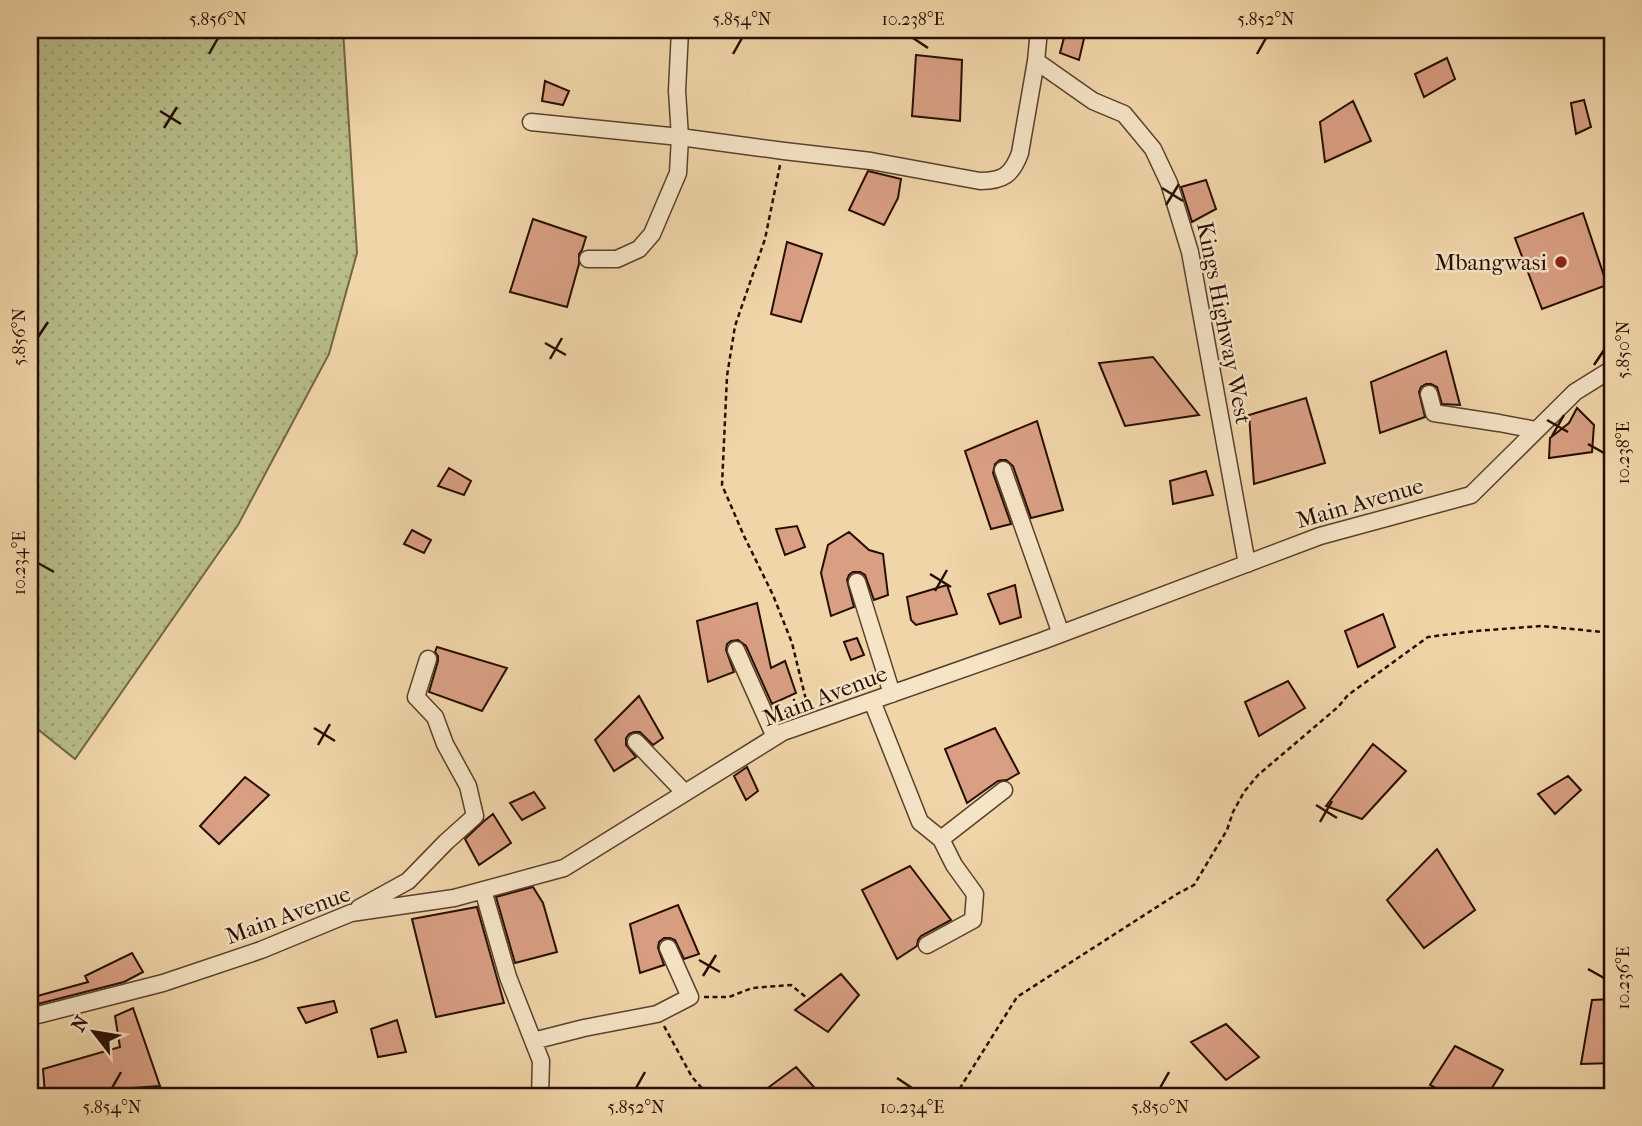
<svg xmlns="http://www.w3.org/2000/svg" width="1642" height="1126" font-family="'IM FELL French Canon',serif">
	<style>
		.grass { fill: url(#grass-dots); stroke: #706645; stroke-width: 2 }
		.building { fill: #d99f83; stroke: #270e02; stroke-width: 2 }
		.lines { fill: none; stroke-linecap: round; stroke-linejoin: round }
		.minor-casing { stroke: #59402c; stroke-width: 19 }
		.path { stroke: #270e02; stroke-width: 2.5; stroke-dasharray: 5 3.5; stroke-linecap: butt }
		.minor { stroke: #f5e4c6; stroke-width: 16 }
		.ticks { fill: none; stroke: #270e02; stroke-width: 2.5 }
		.poi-dot { fill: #8f2418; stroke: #f5e4c6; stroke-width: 2.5 }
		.labels { text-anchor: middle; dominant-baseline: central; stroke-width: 5; stroke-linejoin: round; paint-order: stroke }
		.poi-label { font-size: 23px; fill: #270e02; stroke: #f5e4c6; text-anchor: end }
		.street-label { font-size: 23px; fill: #270e02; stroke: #f5e4c6 }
		.neatline { fill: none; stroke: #270e02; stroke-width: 2.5 }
		.ticks-label { font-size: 18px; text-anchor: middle; fill: #270e02 }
	</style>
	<defs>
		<pattern id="grass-dots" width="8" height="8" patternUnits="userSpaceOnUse" patternTransform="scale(1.75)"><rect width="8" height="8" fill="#b8bd88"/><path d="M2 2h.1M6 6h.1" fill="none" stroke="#9ea174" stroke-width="1.8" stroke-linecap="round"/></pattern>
	</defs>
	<rect width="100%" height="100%" fill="#f0d5a8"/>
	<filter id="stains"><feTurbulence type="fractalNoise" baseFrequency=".00286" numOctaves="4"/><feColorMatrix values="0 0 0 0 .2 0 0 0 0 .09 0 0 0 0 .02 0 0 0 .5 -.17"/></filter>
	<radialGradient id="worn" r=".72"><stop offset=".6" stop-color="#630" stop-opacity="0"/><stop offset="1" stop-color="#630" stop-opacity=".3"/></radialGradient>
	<path class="grass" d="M30,30H343L357,253L329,354L238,525L75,759L30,723Z"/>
	<path class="building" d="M1066,30H1086L1079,60L1060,53Z
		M916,55L962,60L960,121L912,116Z
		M1447,58L1455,79L1424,97L1415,74Z
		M545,81L569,91L563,105L542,101Z
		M1584,100L1591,127L1576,134L1571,103Z
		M1353,101L1371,141L1325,162L1320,122Z
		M868,171L901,179L898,198L884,225L849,210Z
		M1206,180L1216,209L1192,222L1181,187Z
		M1583,213L1607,285L1542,309L1515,238Z
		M533,219L586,237L582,250L579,254V264L567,307L510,292Z
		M787,242L822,254L801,322L771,314Z
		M1446,351L1460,405L1442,404L1437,387L1431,384H1426L1421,387L1419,392L1425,417L1380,433L1371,382Z
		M1153,357L1199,415L1125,426L1099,363Z
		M1306,398L1325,463L1254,484L1249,415Z
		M1577,408L1594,425L1592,452L1549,458L1550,438L1569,423Z
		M1037,421L1063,510L1031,518L1013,466L1006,460H1000L995,464L993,473L1011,524L991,529L965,451Z
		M449,468L471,481L464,495L438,486Z
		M1206,471L1213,495L1173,504L1170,481Z
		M797,526L805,547L785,555L776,529Z
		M412,530L431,540L424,553L404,544Z
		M849,532L869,550L883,554L888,595L874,600L865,575L860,572H853L849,575L847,580L854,607L831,616L821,573L828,545Z
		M947,585L957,614L916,625L911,620L907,597Z
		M1015,585L1021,617L1000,624L988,594Z
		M757,603L771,668L785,661L796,693L772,704L746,646L738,640L731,641L727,644L726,650L734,672L708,682L697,621Z
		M1383,614L1395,647L1358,667L1345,631Z
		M857,638L864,655L851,660L844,642Z
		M437,647L507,668L482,711L429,692L438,661V656L435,652Z
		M1288,681L1305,708L1259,736L1245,702Z
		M639,696L663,738L653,745L640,732H634L629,734L626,738V745L636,757L614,771L595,740Z
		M995,728L1019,773L1007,780L998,781L967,803L945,749Z
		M1373,744L1406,771L1362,819L1326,806Z
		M747,767L758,791L746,800L734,776Z
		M1568,776L1581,790L1555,814L1538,794Z
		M245,777L269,795L219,844L200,826Z
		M534,792L545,808L522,820L510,803Z
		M493,814L511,843L479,865L465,839L484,821Z
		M1437,849L1475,910L1424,948L1387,900Z
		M910,866L951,920L921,936L918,940L917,946L897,959L862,890Z
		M533,887L543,903L557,952L515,963L496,897Z
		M678,905L699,954L684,959L675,940L670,938H664L659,942L658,948L664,965L640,973L630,924Z
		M477,907L504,1003L436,1017L412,919Z
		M132,953L143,972L124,982L30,1006V998L88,982L85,976Z
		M841,974L859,995L828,1032L795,1010Z
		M1612,999V1063L1581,1064L1592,1000Z
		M334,1001L337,1012L306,1023L298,1008Z
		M133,1008L160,1086L45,1094L43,1069L120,1047L115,1016Z
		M397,1020L406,1052L378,1057L371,1029Z
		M1226,1024L1259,1057L1226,1080L1191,1042Z
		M1455,1046L1503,1070L1487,1096H1450L1430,1085Z
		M796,1067L822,1096H757Z"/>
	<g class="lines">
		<g class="minor-casing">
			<path id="minor" d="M1039,30L1036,61L1093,101L1124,114L1153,149L1169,183L1190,252L1247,564
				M531,122L680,137L784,151L871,161L980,181C1003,181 1012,175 1020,153L1036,61
				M588,259H617L639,249L652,234L678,173L680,137L677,91L680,30
				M1429,394L1434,413L1499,423L1536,430
				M1003,470L1061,634
				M857,582L892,694
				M736,650L775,737
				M872,701L920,822L941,839L954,865L975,894L973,920L927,945
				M636,742L685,793
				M941,839L1004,790
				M483,890L508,977L541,1061L540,1096
				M359,908L408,881L446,842L475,816L468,786L445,744L435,717L416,697L428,659
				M30,1017L163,983L261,950L351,913L454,898L564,868L783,732L1042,641L1320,536L1471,495L1575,392L1612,369
				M533,1041L584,1028L657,1014L690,997L668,948"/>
		</g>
		<path class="path" d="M780,165L765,239L735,326L727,376L722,485L744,536L773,595L792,643L808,708
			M704,997H729L752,988L791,985L807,998
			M664,1026L692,1077L709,1096
			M955,1096L1017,997L1177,894L1194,885L1227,830L1233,812L1244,792L1258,775L1338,707L1348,695L1428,637L1475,631L1542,626L1612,633"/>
		<use href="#minor" class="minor"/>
	</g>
	<path class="ticks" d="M913,38L928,48M209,54L218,38M733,54L742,38M1257,54L1266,38M160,111L181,124M164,128L177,107M1162,188L1183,201M1166,205L1179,184M38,337L48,322M545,343L566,355M550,359L562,338M1594,365L1604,350M1547,420L1568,432M1552,436L1564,415M1588,444L1604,453M38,563L54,572M930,574L951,587M935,591L947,570M314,728L335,741M318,745L330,724M1316,805L1337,818M1320,822L1332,801M699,960L720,972M1588,969L1604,978M703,976L716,955M897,1078L912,1088M112,1088L121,1072M636,1088L645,1072M1160,1088L1169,1072"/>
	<circle class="poi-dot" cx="1561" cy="262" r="7"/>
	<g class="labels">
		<g class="poi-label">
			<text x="1547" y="262">Mbangwasi</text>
		</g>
		<g class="street-label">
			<text transform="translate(1224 323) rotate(79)">Kings Highway West</text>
			<text transform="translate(1360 503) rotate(-16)">Main Avenue</text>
			<text transform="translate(825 696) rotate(-21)">Main Avenue</text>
			<text transform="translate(288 915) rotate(-20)">Main Avenue</text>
		</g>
	</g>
	<rect width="1642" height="1126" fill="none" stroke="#f0d5a8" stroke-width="77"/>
	<g transform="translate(94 1032) rotate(301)" stroke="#f5e4c6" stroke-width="5" paint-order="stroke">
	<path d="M0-5L12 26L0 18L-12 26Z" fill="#270e02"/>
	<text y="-10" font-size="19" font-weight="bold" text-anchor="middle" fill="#270e02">N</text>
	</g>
	<rect x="38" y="38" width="1566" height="1050" class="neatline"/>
	<g class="ticks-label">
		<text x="218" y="25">5.856°N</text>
		<text x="742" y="25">5.854°N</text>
		<text x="913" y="25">10.238°E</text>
		<text x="1266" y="25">5.852°N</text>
		<text transform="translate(19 337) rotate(-90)" y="6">5.856°N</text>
		<text transform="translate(1623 350) rotate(-90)" y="6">5.850°N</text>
		<text transform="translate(1623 453) rotate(-90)" y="6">10.238°E</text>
		<text transform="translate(19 563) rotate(-90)" y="6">10.234°E</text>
		<text transform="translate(1623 978) rotate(-90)" y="6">10.236°E</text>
		<text x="112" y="1113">5.854°N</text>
		<text x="636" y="1113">5.852°N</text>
		<text x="912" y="1113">10.234°E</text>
		<text x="1160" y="1113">5.850°N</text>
	</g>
	<rect width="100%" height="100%" filter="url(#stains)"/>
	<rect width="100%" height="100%" fill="url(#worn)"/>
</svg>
